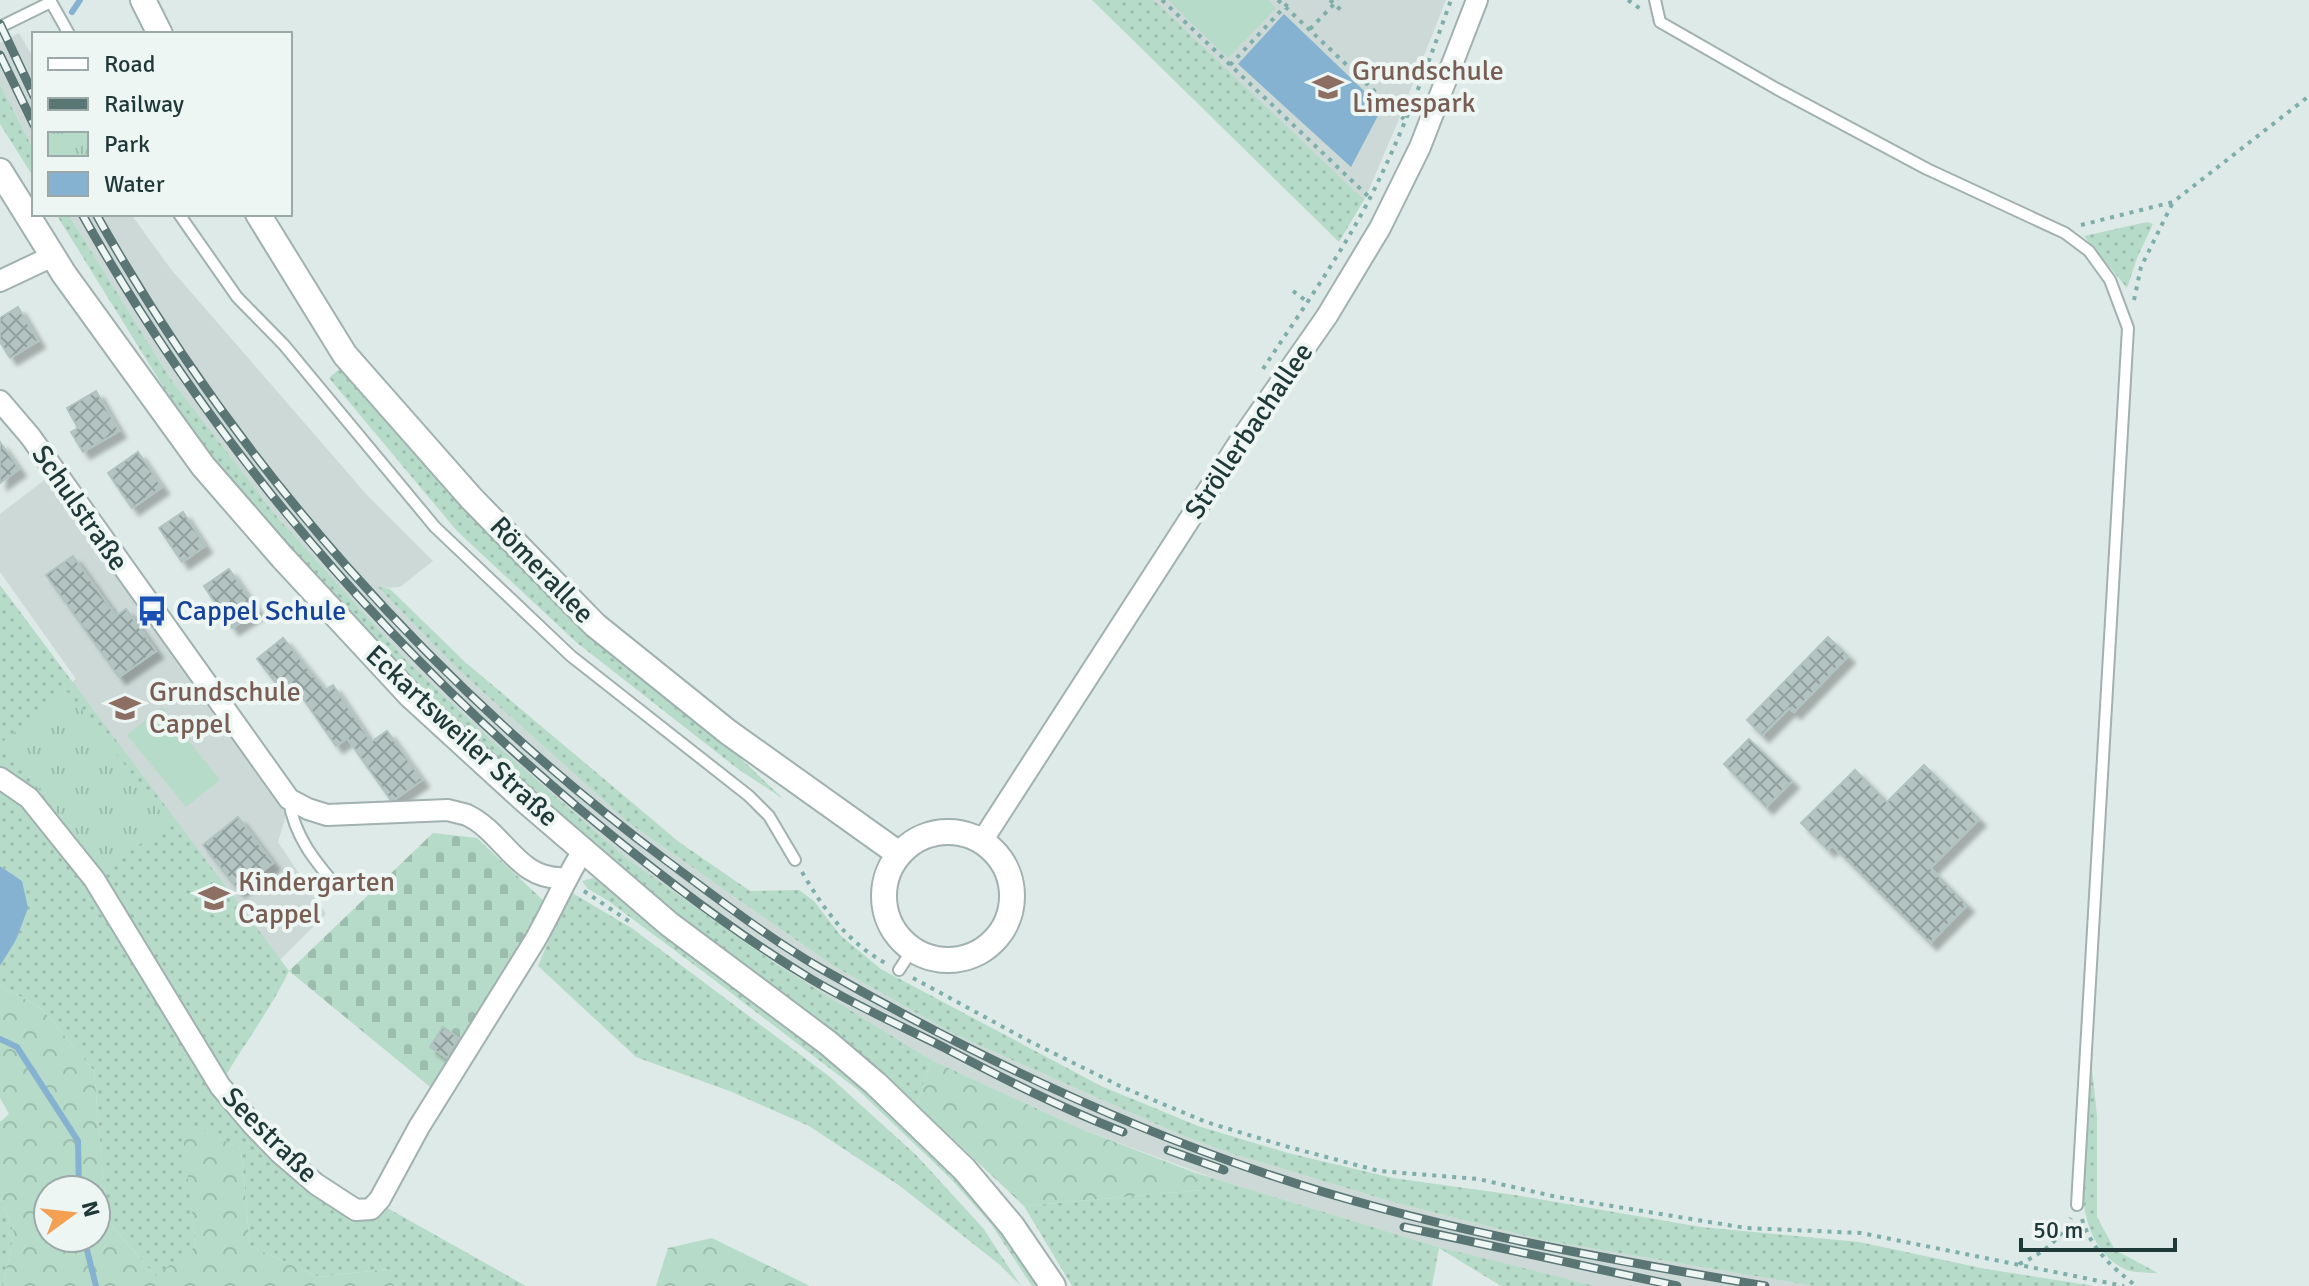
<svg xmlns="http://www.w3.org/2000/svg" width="2309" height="1286" font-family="Signika,sans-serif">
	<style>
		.built { fill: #ccd9d6 }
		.grass { fill: url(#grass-dots); fill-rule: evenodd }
		.forest { fill: url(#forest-crowns); fill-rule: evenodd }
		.cemetery { fill: url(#cemetery-stones) }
		.park { fill: url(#park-tufts) }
		.pitch { fill: #b6dbc9 }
		.water { fill: #84b2d0 }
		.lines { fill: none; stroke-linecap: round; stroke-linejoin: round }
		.stream { stroke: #84b2d0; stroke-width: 6 }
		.building { fill: url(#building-cross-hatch); stroke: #b0c3c0; stroke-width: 2; filter: url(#shadow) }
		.service-casing { stroke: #a1b1af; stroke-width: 14 }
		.minor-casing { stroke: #a1b1af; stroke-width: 24 }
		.tertiary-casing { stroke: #a1b1af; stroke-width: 28 }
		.path { stroke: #7eaeaa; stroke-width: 4; stroke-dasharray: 4 6; stroke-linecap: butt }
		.service { stroke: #fff; stroke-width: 10 }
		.minor { stroke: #fff; stroke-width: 20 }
		.tertiary { stroke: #fff; stroke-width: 24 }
		.rail-casing { stroke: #597574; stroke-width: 9 }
		.rail { stroke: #eef6f4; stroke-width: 6; stroke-dasharray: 18; stroke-linecap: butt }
		.labels { text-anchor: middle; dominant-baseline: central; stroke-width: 8; stroke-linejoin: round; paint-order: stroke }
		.education-label { font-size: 28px; fill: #785e54; stroke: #eef6f4; text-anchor: start }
		.street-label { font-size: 28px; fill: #1f3938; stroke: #eef6f4 }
		.transit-label { font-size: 28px; fill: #164399; stroke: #eef6f4; text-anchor: start }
	</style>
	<defs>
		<pattern id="grass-dots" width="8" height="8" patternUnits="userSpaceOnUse" patternTransform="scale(2)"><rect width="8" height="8" fill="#b6dbc9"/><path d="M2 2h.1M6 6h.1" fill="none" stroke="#9cbdad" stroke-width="1.8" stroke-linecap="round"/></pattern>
		<pattern id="forest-crowns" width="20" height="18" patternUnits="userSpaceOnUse" patternTransform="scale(2)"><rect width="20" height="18" fill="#b6dbc9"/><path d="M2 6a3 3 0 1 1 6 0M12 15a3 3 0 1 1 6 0" fill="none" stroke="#9cbdad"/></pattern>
		<pattern id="cemetery-stones" width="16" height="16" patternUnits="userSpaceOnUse" patternTransform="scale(2)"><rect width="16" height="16" fill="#b6dbc9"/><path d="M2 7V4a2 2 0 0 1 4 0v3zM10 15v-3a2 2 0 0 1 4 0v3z" fill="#9cbdad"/></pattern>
		<pattern id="park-tufts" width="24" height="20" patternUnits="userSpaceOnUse" patternTransform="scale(2)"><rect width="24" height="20" fill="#b6dbc9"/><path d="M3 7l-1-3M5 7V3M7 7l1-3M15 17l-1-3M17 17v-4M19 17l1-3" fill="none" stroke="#9cbdad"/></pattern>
		<pattern id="building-cross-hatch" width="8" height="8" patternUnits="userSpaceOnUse" patternTransform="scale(2)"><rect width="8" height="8" fill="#b3c4c1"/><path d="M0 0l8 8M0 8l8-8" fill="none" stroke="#91a09e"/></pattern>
		<filter id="shadow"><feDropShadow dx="7" dy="7" stdDeviation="2" flood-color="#0004"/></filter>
	</defs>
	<rect width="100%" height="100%" fill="#deeae7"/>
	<path class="built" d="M1154,0H1446L1396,126L1364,201Z
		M19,33L34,59V151L0,84V43Z
		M68,214H131L170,268L367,495L433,561L400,587L379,588L454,666L629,823L832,965L954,1034L1181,1135L1233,1154L1393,1202L1543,1240L1814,1286H1595L1575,1283L1438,1247L1216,1179L1081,1129L931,1060L779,966L625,857L493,742L407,661L278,518L172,381Z
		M47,478L287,812L278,842L326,914L203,1037L0,748V738L76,679L0,572V514Z"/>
	<path class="grass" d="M1092,0H1154L1364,200L1339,242Z
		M0,84L34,151V178L0,124Z
		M56,214H68L172,381L278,518L407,661L493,742L625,857L779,966L931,1060L917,1105L833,1036L624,876L518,780L397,663L273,530L187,425Z
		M2147,222L2153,224L2137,258L2127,288L2084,236Z
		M344,365L701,720L782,798L738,769L576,642L457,531L329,378Z
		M0,585L289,971C271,1008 246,1042 224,1078L96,876L0,774ZM67,692L168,822L103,872L3,743Z
		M378,587L390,589L465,662L679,842L750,891L799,890L814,901L841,936L881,969L1101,1086L1198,1126L1288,1153L1393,1178L1515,1195L1701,1227L1859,1242L1986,1269L2094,1286H1814L1543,1240L1393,1202L1233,1154L1181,1135L954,1034L832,965L629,823L454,666Z
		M0,784L52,831L289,1172L357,1222L382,1205L526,1286H394L387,1269L319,1277L250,1246L241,1149L182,1120L196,1246L156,1277L107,1220L94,1071L42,1009L0,985V966L16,940L22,881L0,866Z
		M593,878L613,887L844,1064L992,1213L1043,1286H1032L991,1224L950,1178L858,1090L705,973L607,900L588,889L582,881Z
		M569,891L633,929L830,1077L916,1155L983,1228L1021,1286L1000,1265L900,1186L809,1126L732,1092L636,1057L538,966Z
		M2092,1068L2097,1116V1217L2115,1250L2158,1273C2149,1273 2136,1273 2127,1270C2059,1240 2086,1126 2092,1068Z
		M1193,1172L1438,1247L1595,1286H1501L1439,1248L1432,1286H1072L1024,1206L1201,1190Z
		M0,1197L14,1233L3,1286H0Z"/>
	<path class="forest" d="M0,985L42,1009L94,1071L107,1220L155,1276L196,1246L181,1119L241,1149L250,1246L319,1277L388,1269L394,1286H3L14,1233L0,1197V1122L9,1114L0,1098ZM96,1190V1238H48V1190Z
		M931,1060L1081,1129L1193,1172L1202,1190L1024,1206L917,1105Z
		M712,1238L810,1286H656L668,1248Z"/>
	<path class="cemetery" d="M433,833L477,838L551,908L440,1095L289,971Z"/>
	<path class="park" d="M68,692L169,822L103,872L2,742Z"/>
	<path class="pitch" d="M1168,0H1268L1276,8L1228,58Z
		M162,707L220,780L186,807L127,735Z"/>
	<path class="water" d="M1284,14L1382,108L1351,167L1238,64Z
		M0,866L22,881L28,908L16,940L0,966Z"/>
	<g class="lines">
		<path class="stream" d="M72,12L80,0
			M0,1039L17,1047L78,1141L79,1190
			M84,1238L96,1286"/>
	</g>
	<path class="building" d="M18,307L38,341L10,358L0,342V318Z
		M96,391L119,431L83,452L71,432L78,428L67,408Z
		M0,442L19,469L0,483Z
		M138,452L162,487L132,508L108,473Z
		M183,512L205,546L182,562L159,528Z
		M73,556L116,616L126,609L156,651L119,677L46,575Z
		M229,569L258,611L232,628L204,586Z
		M1828,637L1848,656L1794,712L1789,708L1762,735L1747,720Z
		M283,638L325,690L333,685L371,742L387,731L422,780L395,799H390L347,738L336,746L293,684L283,692L257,659Z
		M1749,739L1792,781L1766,807L1724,764Z
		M1924,765L1979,819L1930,868L1967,905L1930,943L1832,845L1828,850L1801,823L1855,770L1887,802Z
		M238,817L273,863L238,890L203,845Z
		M443,1027L459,1038L447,1058L430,1047Z"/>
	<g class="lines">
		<g class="service-casing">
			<path id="service" d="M1655,0L1660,22L1777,89L1927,169L2065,233L2089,251L2110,280L2128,328L2077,1205
				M0,27L51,2L69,34
				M179,214L237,297L284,345L435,527L571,656L749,796L769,816L795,860
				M289,801C295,837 314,860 337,887
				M899,970L912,950"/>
		</g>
		<g class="minor-casing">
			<path id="minor" d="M0,281L53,256
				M0,401L30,436L289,799L308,809L327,815L448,810C454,812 461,813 467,815C505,833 517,881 565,878
				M0,778L29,798L94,879L220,1086L253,1125L280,1153L316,1184L356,1210L371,1209L380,1199L419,1127L534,942C552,911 565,879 584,849
				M982,841L1244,435L1327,316L1380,228L1420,147L1477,0"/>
		</g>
		<g class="tertiary-casing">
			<path id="tertiary" d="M143,0L160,34
				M0,171L64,274L203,466L283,558L411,696L527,802L669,924L828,1043L876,1084L964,1169L1012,1226L1053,1286
				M258,214L345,355L471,498L595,625L728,732L899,854
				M884 896a64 64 0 1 1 128 0a64 64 0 1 1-128 0Z"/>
		</g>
		<path class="path" d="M1162,0L1369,197
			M1278,0L1404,119
			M1330,0L1343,12
			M1628,0L1642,10
			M1310,29L1338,0
			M1230,65L1291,0
			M2081,225L2173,202L2309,96
			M1293,291L1309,303
			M2134,300L2141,267L2173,202
			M1263,369C1299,314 1339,258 1370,198C1402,135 1427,67 1451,0
			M802,872C824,910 848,943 887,964
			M584,891L630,922
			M913,978L1029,1041L1122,1087L1206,1122L1285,1146L1379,1171L1478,1179L1557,1197L1746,1228L1861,1233L2124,1286
			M2082,1219C2092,1250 2111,1266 2136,1286
			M2019,1264C2042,1254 2059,1241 2071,1218"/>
		<use href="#service" class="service"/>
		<use href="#minor" class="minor"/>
		<use href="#tertiary" class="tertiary"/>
		<g class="rail-casing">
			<path id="rail" d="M0,24L34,96
				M0,55L34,125
				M82,214C210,442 376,637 576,806C650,868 728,929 811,979C853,1004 899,1025 943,1047C1002,1078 1061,1108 1123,1132
				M96,214C237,466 436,689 667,861C717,898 767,937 820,968C960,1048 1108,1120 1261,1172C1424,1228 1596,1257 1765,1286
				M1168,1150L1224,1170
				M1404,1227L1677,1286"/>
		</g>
		<use href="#rail" class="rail"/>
	</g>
	<defs>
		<g id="school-bare" transform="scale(2.4)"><path d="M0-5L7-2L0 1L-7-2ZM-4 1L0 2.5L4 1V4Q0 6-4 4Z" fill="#8d6e63" stroke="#eef6f4" stroke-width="2.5" paint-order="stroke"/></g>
		<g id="bus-bare" transform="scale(2.4)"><path d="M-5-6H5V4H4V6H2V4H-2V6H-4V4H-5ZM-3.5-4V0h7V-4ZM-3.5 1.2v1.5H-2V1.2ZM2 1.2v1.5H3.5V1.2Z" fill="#1a4fb4" stroke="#eef6f4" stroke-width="2.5" paint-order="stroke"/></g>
	</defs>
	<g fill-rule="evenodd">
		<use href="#school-bare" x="1328" y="87"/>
		<use href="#bus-bare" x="152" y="611"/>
		<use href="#school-bare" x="125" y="708"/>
		<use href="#school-bare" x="214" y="898"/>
	</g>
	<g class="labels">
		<g class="education-label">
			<text x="1352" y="71">Grundschule<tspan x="1352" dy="32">Limespark</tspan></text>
			<text x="149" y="692">Grundschule<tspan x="149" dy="32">Cappel</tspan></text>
			<text x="238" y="882">Kindergarten<tspan x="238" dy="32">Cappel</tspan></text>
		</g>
		<g class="street-label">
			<text transform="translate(1249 431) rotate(-56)">Ströllerbachallee</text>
			<text transform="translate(80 508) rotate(55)">Schulstraße</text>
			<text transform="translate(542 570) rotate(46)">Römerallee</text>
			<text transform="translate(462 736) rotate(43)">Eckartsweiler Straße</text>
			<text transform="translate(270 1135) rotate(45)">Seestraße</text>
		</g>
		<g class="transit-label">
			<text x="176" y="611">Cappel Schule</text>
		</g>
	</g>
	<rect x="32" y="32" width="260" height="184" fill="#eef6f4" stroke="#9baaa9" stroke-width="2"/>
	<rect x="48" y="58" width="40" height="12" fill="#ffffff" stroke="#9baaa9" stroke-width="2"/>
	<text x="104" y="72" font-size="24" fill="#1f3938">Road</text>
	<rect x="48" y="98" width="40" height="12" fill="#597574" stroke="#9baaa9" stroke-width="2"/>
	<text x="104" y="112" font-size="24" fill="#1f3938">Railway</text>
	<rect x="48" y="132" width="40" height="24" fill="url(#park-tufts)" stroke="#9baaa9" stroke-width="2"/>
	<text x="104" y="152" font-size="24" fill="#1f3938">Park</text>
	<rect x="48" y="172" width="40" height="24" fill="#84b2d0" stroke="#9baaa9" stroke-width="2"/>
	<text x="104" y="192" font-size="24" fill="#1f3938">Water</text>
	<g transform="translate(72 1214) rotate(75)"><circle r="38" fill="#eef6f4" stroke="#9baaa9" stroke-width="2"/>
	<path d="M0-6L14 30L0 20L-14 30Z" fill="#f3a052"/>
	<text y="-12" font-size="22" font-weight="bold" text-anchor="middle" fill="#1f3938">N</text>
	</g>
	<path d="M2021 1238v12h154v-12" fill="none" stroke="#1f3938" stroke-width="4"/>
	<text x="2033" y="1238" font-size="24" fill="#1f3938" stroke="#eef6f4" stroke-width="6" paint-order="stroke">50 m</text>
</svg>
